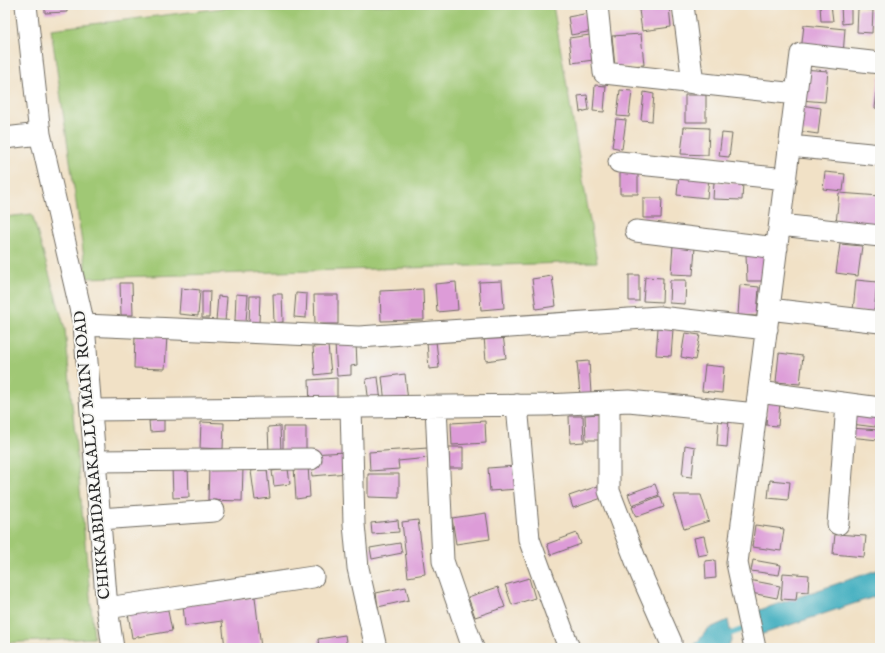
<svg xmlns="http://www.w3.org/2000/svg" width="885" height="653" font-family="'IM FELL English',serif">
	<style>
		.green { fill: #a0c874; stroke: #667a50 }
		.water { fill: #41aebf; stroke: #366c75 }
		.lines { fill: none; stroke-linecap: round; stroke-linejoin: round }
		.stream { stroke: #41aebf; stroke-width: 5.5 }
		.building { fill: #dd9cd8 }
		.minor-casing { stroke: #706b61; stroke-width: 23 }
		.minor { stroke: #fff; stroke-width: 21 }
		.labels { text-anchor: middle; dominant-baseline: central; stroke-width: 3.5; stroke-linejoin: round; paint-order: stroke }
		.street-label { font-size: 16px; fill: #2b2b2b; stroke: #f6f6f2 }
	</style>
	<rect width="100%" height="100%" fill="#f6f6f2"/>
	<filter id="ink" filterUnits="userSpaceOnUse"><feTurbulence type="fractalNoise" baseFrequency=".025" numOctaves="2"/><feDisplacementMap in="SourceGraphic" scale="8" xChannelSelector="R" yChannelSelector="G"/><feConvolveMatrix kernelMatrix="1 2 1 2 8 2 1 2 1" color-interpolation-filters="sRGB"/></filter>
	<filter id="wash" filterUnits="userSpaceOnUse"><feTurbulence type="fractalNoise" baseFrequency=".012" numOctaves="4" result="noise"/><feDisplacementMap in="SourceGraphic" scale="16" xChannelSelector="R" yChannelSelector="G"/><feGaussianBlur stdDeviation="0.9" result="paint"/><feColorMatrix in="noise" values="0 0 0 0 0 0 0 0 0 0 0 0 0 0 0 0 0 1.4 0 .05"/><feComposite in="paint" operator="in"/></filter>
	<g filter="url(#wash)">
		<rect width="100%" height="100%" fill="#f1e1c6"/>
		<path class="green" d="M247,5H553L597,262L87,278L51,29Z
			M32,214L65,329L94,638L5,643V217Z"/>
		<path class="water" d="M880,569V595L757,636L751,613Z
			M728,620L732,639L727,648H692L708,629Z"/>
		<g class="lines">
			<path class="stream" d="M714,648L725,636L746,628"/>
		</g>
		<g id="blocks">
			<path class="building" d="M45,5H67V12L45,13Z
				M820,5H831L833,21H821Z
				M841,5H851V23L842,24Z
				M669,6L671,27L642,31L639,10Z
				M858,9L873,10L872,33L857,32Z
				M878,9H880V35H876Z
				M589,13L593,31L571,35L568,17Z
				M804,25L845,29L843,55L801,51Z
				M641,34L644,65L615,67L612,36Z
				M590,35L593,60L572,63L569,38Z
				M803,69L828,71L825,102L800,100Z
				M879,77L880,78V109L875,108Z
				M595,85L606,86L604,112L593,111Z
				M620,90L632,91L629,117L617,116Z
				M644,92L654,94L652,121L641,120Z
				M587,95L589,110L580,112L578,96Z
				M685,95H706V122H685Z
				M801,105L821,108L818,134L797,131Z
				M616,119L626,120L622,149L612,147Z
				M684,127L709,128L708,155L681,154Z
				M722,133L732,134L729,157L719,156Z
				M620,172L638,173V194H620Z
				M825,172L845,174L843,191L823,189Z
				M679,174L709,177L707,198L677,195Z
				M714,182L743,183L742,200L713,199Z
				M839,193L880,196V227L836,224Z
				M643,198H662L661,218H643Z
				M840,244L862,246L858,276L836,273Z
				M673,245L695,247L693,275L671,274Z
				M746,254H765V281H747Z
				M629,275H639V301H629Z
				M552,276L556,306L536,309L532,279Z
				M645,277L663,278L662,302L643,301Z
				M670,280H686L685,304L669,303Z
				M856,280L877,282L874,313L853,311Z
				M502,281L504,308L481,310L479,282Z
				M456,282L458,310L437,312L435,284Z
				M120,283H132L133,315H121Z
				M740,285L759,287L757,316L738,315Z
				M181,288L200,290L198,316L179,314Z
				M423,289L424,320L381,321L380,291Z
				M202,291H210L209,318H202Z
				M296,293L307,294L306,318L294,317Z
				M236,294L248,295L246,322L235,321Z
				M273,294H282L283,322L274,323Z
				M314,295H338V324H315Z
				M218,296L227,297L225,322L216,321Z
				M250,296H260L259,323H249Z
				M658,328L673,329L671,356L656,355Z
				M685,333L700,335L695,360L681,357Z
				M135,335L167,336L165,369L134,368Z
				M503,335L506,358L486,361L484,337Z
				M436,341L439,368L429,369L427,342Z
				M356,343L357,365L351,366V375L337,376L335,344Z
				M328,346L331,373L315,375L313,347Z
				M779,353L803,356L800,384L776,382Z
				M589,361L591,394L580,395L577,362Z
				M705,365L724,367L722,393L702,391Z
				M405,374L408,401L385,403L382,377Z
				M378,377L381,402L369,404L366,379Z
				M337,378V405L310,406L309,380Z
				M767,402H780L778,426L766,425Z
				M852,413L877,416L875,427L851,424Z
				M600,414V440H586L585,415Z
				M569,416H583L584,442L570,443Z
				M719,417L729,418L727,447L717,446Z
				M164,420V431L150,432L149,421Z
				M485,421L486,443L452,445L451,423Z
				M201,422L224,423L223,449L200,448Z
				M280,426L281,453H269L268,427Z
				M283,427H306V453H283Z
				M850,428L879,430L878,440L849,437Z
				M685,445L695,447L692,477L682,476Z
				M449,447H463V468H449Z
				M428,448L429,458L398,461L399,469L370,471L369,452Z
				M347,452L348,473L312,476L310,454Z
				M188,465L189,497L173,498L172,466Z
				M308,465L310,497L296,499L294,466Z
				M516,466L518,489L490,491L488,468Z
				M209,467L243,468L242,501L208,500Z
				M267,469L270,498L255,500L251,471Z
				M288,469L290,484L274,486L272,471Z
				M368,474H399V498L368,497Z
				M770,480L790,482L788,500L768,498Z
				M655,484L659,495L632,505L628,494Z
				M598,486L602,498L573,508L569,496Z
				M673,495H701L709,521L684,529Z
				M660,496L664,507L636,517L632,507Z
				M486,513L490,539L456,544L452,518Z
				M398,520L399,532L372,534L371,523Z
				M418,520L425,574L408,577L402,522Z
				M755,525L784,529L781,551L752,547Z
				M577,533L581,544L551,555L547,544Z
				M835,534L866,536L864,557L833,554Z
				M704,536L708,554L698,556L694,538Z
				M400,543L402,553L372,559L370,548Z
				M715,560L716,578L706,579L705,561Z
				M753,560L781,565L779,575L751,571Z
				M783,573L809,575L808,592L797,591L796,600L781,599Z
				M529,578L535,598L512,605L505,585Z
				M749,580L780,586L777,598L746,592Z
				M406,587L409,600L378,607L376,593Z
				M498,587L505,607L475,617L468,597Z
				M255,597L261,648H225L222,621L185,626L183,605Z
				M167,606L172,631L132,638L128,613Z
				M345,635L347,648H319L318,639Z"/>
		</g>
	</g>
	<g filter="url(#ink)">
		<use href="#blocks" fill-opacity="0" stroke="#706b61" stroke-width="1"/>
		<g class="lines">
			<g class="minor-casing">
				<path id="minor" d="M26,5L40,134
					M597,5L604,73L796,94
					M683,5L693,83
					M5,138L40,134L84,325L107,608L113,648
					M790,146L880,155
					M619,162L786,179
					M780,225L880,236
					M636,231L777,248
					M769,309L880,322
					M84,325L359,337L659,317L767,329
					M759,392L880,408
					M609,402V491L641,574L671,642
					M517,405L529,539L569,648
					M436,406L443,561L473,648
					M351,407L354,524L358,568L376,648
					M91,410L546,405L629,401L756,414
					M95,461L311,459
					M100,519L214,511
					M838,524L847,404
					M107,608L313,577
					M755,648L737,563L801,54L880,63"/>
			</g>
			<use href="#minor" class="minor"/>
		</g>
	</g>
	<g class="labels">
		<g class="street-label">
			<text transform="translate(93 455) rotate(-95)">CHIKKABIDARAKALLU MAIN ROAD</text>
		</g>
	</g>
	<rect width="885" height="653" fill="none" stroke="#f6f6f2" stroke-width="20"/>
</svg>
